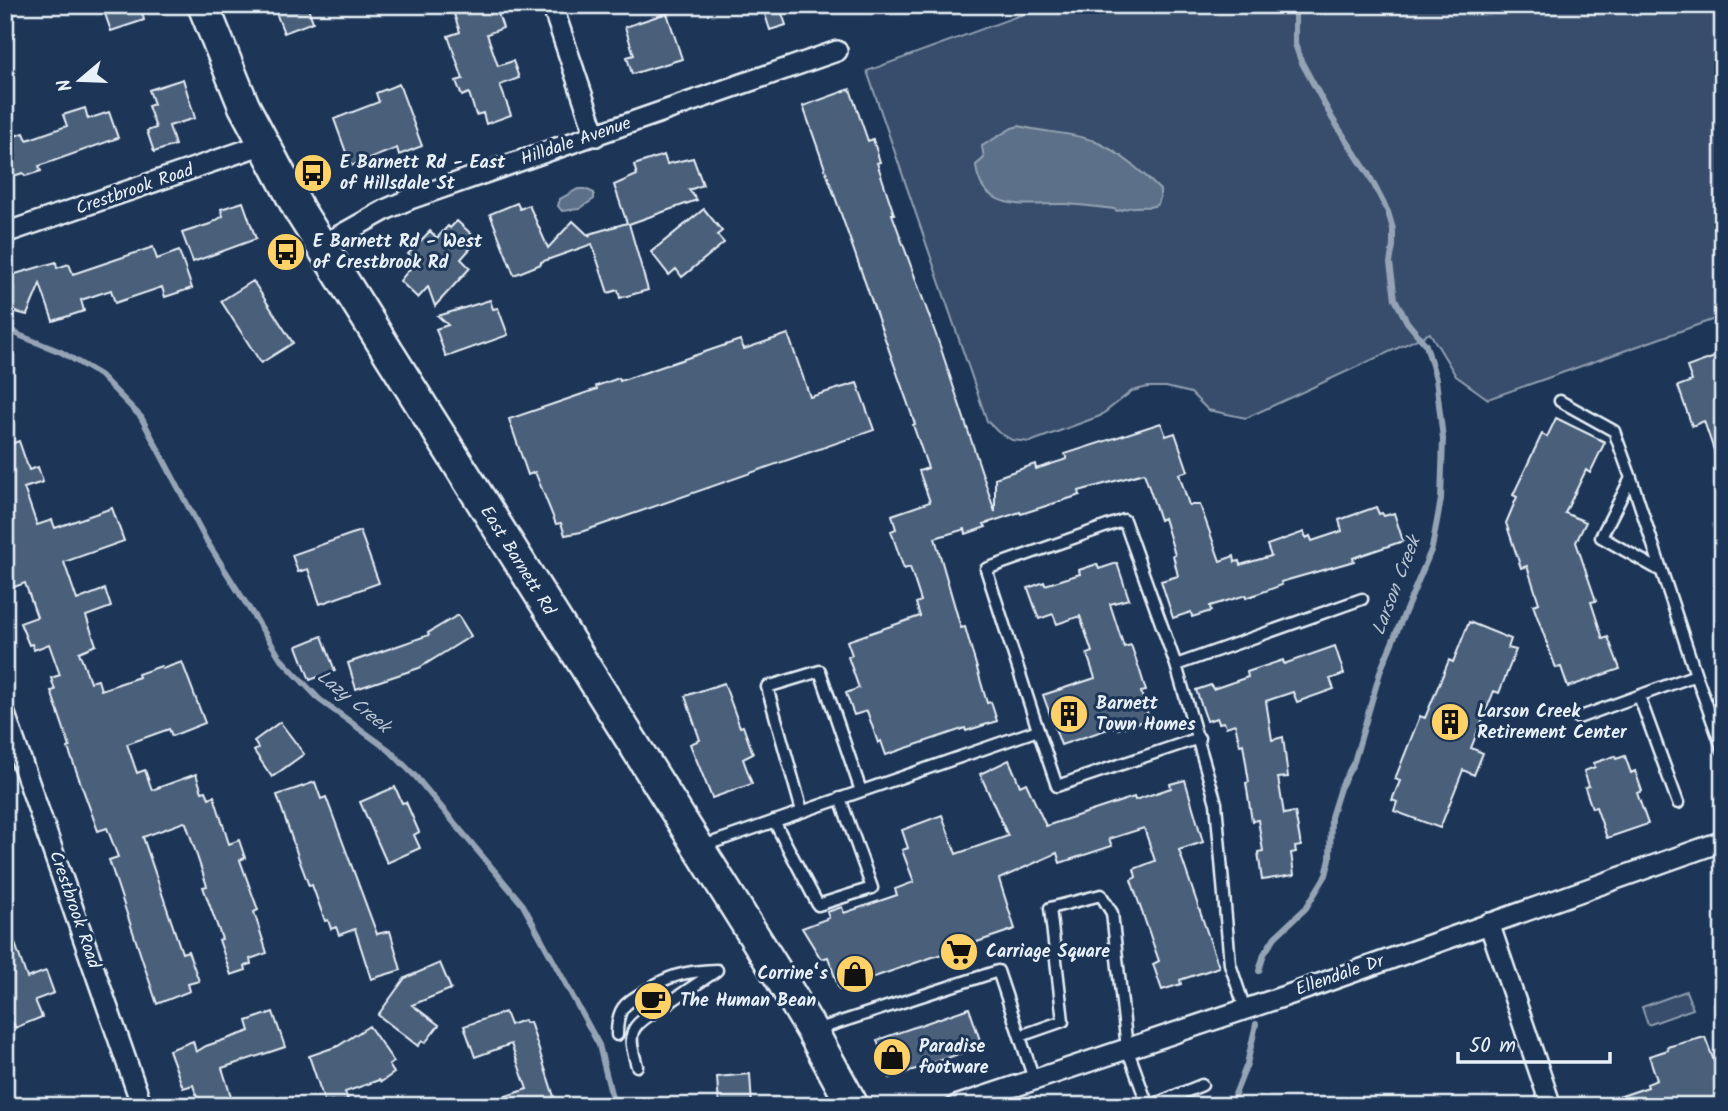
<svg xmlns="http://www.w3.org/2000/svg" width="1728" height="1111" font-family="Kalam,sans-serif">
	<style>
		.green { fill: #374d6c; stroke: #909fb2; stroke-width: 2 }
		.water { fill: #5d7089; stroke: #95a4b5; stroke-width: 2 }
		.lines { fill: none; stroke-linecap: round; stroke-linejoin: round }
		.stream { stroke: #95a4b5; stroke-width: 6 }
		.building { fill: #495e7a; stroke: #e8f1f8; stroke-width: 2 }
		.lane-casing { stroke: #e8f1f8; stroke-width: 15 }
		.street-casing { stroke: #e8f1f8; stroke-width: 24 }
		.primary-casing { stroke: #e8f1f8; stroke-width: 35 }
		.lane { stroke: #1d3557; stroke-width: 10 }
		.street { stroke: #1d3557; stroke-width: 19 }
		.primary { stroke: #1d3557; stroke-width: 30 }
		.labels { text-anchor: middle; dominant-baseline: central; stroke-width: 6; stroke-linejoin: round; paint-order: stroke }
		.street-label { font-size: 18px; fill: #e8f1f8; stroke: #1d3557 }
		.poi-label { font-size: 18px; font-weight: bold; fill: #e8f1f8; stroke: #1d3557; text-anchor: start }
		.water-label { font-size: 19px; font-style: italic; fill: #b7c4d1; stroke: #1d3557 }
	</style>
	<rect width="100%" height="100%" fill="#1d3557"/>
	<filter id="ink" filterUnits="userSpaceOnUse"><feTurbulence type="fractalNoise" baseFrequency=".0143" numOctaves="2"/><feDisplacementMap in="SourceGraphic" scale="14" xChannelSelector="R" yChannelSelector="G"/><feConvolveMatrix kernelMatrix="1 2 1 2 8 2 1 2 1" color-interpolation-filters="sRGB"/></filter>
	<g filter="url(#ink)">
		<path class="green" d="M1048,5H1723V316L1488,399L1456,376L1430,333L1246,418L1208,410L1191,393L1166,387H1148L1132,391L1100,416L1030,442L1012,440L998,432L987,421L867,71Z
			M1686,991L1693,1009L1648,1025L1642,1007Z"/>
		<path class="water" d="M1019,126C1044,133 1071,132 1094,141C1118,151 1143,172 1160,190C1162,211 1150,206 1135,207C1129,207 1122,210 1117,211L1114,209C1098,207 1081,205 1065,204C1043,203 1013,209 994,197C982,191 977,177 976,165L984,158L982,146L1012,128Z
			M578,189H585L594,193V199L579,209L562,211L558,206L560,199Z"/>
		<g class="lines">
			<path class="stream" d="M5,327L21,336L61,352L100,375L141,417L206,540L281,659L320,700L389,750L416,777L523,905L599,1045L614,1106
				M1259,971L1264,954L1275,937L1306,908L1326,875L1330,859L1331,817L1340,788L1354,762L1381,669L1432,548L1441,499L1443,439L1436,379L1426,345L1407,322L1395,299L1390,263L1393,246V229L1388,212L1369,175L1332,118L1301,61L1295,44V5
				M1234,1106V1097L1247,1064L1256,1024"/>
		</g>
		<path class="building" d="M102,5H140L144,20L111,31Z
			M273,5H307L313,22L284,33Z
			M480,5H495L503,28L487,34L498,66L513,61L519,78L500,85L511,115L486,124L483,113L476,115L469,93L462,96L456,81L463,79L448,36L460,32L454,14Z
			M762,5H779L786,25L770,30Z
			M667,13L682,59L632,74L627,57L634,55L625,27Z
			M183,79L195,118L169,126L175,145L154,152L147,131L156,128L148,106L154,104L149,90Z
			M399,84L422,146L399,155L397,148L351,166L334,119L379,102L376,93Z
			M850,89L868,141L873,139L880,162L877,163L894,214H892L940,346L995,512V478L1035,464L1036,469L1067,459L1065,454L1161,423L1166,436L1175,433L1188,471L1179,474L1189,505H1200L1220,561L1234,556L1235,562L1239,561L1240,565L1271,556L1267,545L1304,532L1306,538L1310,536L1312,541L1342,531L1339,520L1376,507L1379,514L1382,513L1384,516L1394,513L1403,541L1353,558L1354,561L1281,582L1282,585L1246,598V595L1210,606L1211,611L1192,617L1191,612L1173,618L1161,581L1178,576L1173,555H1175L1164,518L1160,520L1144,473L1079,491L1080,495L1021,514L1020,512L984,524L986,527L966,534L965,529L935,538L961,628L965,627L987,703L991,702L997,721L966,731L965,728L886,755L881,741L878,743L867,711L854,715L846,693L859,688L848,657L852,655L847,641L920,616L916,603L921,601L910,567L904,569L891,531L896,529L892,515L930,502L919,471L928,468L913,425L915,424L803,106Z
			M85,108L88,119L109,112L118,138L39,166L41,171L25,176L23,173L10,177L5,163V139L24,133L27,140L67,126L63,115Z
			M664,155L667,164L693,158L703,185L689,190L697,200L629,224L648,290L620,298L618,290L608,293L592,244L541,262V264L514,275L490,214L517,203L520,209L529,205L548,248L573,221L590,237L589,234L627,223L614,185L637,175L634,165Z
			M243,202L256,239L193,262L182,233L210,224L223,216L221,209Z
			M704,209L722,231L717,235L724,243L682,277L676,269L669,275L651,252Z
			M457,221L478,240L461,259L470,268L435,306L428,287L418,298L400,281L416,261L408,254L430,231L437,238L448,226L450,228Z
			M153,247L157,259L179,251L192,288L165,297L162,287L115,303L111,290L81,300L84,311L53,321L40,284L27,315L5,309V277L56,262L57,268L69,264L73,274Z
			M253,281L293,343L261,363L221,301Z
			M490,300L493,309L498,308L508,335L446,357L436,329L448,325L438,316Z
			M788,334L810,397L857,383L874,430L581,532L565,535L561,523L556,524L535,472L528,475L509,419L597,389L596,386L619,378L620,381L740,340L744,349Z
			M1723,354V468H1720L1704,421L1692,426L1678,386L1692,381L1687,367Z
			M1556,418L1605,442L1590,473L1586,470L1565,513L1586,522L1576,542L1596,601L1591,602L1603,639L1608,637L1620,669L1568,687L1561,667L1556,668L1533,605L1539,603L1527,566L1521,568L1506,523L1517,497L1513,495L1542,434L1547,437Z
			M19,441L29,470L38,467L43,482L24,488L37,525L52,520L55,528L112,508L124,541L64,562L77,600L105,589L111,607L86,616L96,645L79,652L90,682L98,680L101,690L139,677L138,674L161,666L162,669L182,662L205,723L172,736L169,729L127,744L137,773L145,770L152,790L196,774L202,792L206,791L209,798L214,796L229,844L239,840L245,858L240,860L258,910L254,912L267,953L250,959L251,964L245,966L246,970L231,975L219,940L222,939L203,887L207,886L186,823L184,822L143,837L182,953L188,951L199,981L188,984L190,991L157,1004L109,860L118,857L107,828L98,831L68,748L70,747L51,691L55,690L51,678L60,675L49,644L34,650L32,644L29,645L20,623L37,617L25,583L14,587L5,561V446Z
			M360,531L379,583L320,604L308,569L298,572L292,555Z
			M1117,563L1129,599L1110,604L1124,647L1131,645L1140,671L1146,691L1141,692L1149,719L1118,729L1117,726L1061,745L1043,695L1095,678L1087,654L1092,652L1080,616L1057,624L1053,614L1039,619L1028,588L1044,582L1045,585L1080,574L1079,570L1097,564L1099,569Z
			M458,615L471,636L419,668L356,689L348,663L429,635L428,633Z
			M1469,622L1511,639L1508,648L1516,650L1499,693L1494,691L1471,748L1483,753L1474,775L1463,770L1440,828L1394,811L1397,802L1392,800L1400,781L1395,779L1420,716L1425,718L1449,660L1453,662Z
			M322,636L335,671L310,680L297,646Z
			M1335,646L1344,674L1330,679L1334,689L1297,702L1293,692L1266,701L1272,740L1283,737L1288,777L1278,778L1284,814L1295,812L1301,846L1295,847L1296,852L1291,853L1294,875L1262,880L1258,852L1263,851L1258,820L1252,821L1246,783L1249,782L1243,744L1240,745L1235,724L1226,727L1224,722L1219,723L1217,718L1207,721L1196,690L1211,685L1213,689L1248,677L1247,672L1283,660L1284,664Z
			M724,683L740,727L743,726L753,754L743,759L752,784L712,798L690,744L700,740L685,696Z
			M280,722L304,754L272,777L254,751L258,748L254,741Z
			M1615,756L1616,759L1625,756L1631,773L1635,771L1642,791L1637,793L1648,824L1607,838L1596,807L1592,808L1585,788L1589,786L1584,771L1595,767L1594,763Z
			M1009,760L1020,786L1026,783L1046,826L1134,797L1135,800L1171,788L1170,784L1185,780L1203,842L1179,850L1219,967L1180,980L1181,984L1162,990L1153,964L1159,961L1131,880L1136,877L1134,869L1155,861L1144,828L1109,839L1112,846L1060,863L1057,853L999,879L1015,929L839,989L828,957L821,959L802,928L829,918L827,912L842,907L844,913L897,895L895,889L914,882L902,850L908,848L902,830L942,815L956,854L1008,836L980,774Z
			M315,782L321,799L326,797L377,934L390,931L401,970L371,979L355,929L339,935L336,927L331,929L328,920L325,921L312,885L309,886L300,862L277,795Z
			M395,787L402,803L406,802L419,832L414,835L420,848L387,863L360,802Z
			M5,923H8L27,978L46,971L54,993L35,1000L42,1017L15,1028L14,1024L5,1028Z
			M440,963L451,989L412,1005L439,1025L425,1043L422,1041L418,1046L378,1015L405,978Z
			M969,1008L982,1046L890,1078L877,1040Z
			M273,1012L285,1047L222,1068L234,1106H200L193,1085L183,1088L169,1050L193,1041L196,1052L206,1046L250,1031L247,1021Z
			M505,1012L510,1025L524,1020L526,1023L530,1022L557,1106H485V1103L527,1089L511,1044L475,1057L464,1026Z
			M369,1026L394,1062L389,1065L394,1073L381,1082L379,1080L345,1092L348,1100L333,1105L332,1101L325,1103L309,1056L338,1046Z
			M1705,1037L1714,1061L1723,1058V1106H1601V1103L1648,1087L1647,1084L1657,1080L1649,1056L1668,1050L1667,1047Z
			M750,1074L752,1106H719L717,1077Z"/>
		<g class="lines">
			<g class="lane-casing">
				<path id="lane" d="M1560,401L1614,431L1631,478
					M1661,571L1601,537L1631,478L1696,675
					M1176,665L1216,803L1230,964L1245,1009
					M1639,696L1678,803
					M1578,718L1696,675L1723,750
					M1038,730L1057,786L1199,738
					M802,811L767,687L820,671L861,791
					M774,821L818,905L872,888L840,798
					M703,846L1038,730L986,569L1124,520L1176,665L1362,599
					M655,985C675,973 694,971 717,970
					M667,1004L716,971
					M816,1030L998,971L1034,1079
					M617,1035C617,1007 624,1004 647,990
					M1020,1036L1063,1021L1050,908L1101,895L1112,913L1127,1048L1148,1106
					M637,1066C627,1032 629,1027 659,1009
					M1150,1106L1202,1085"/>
			</g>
			<g class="street-casing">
				<path id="street" d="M552,5L596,136
					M5,233L264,144
					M321,246L387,209L410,199L837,51
					M5,714L142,1106
					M1489,923L1551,1106
					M956,1106L1297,992L1723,841"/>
			</g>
			<g class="primary-casing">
				<path id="primary" d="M203,5L244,106L299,210L781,979L812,1031L853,1106"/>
			</g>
			<use href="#lane" class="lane"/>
			<use href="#street" class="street"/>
			<use href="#primary" class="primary"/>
		</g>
	</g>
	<defs>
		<g id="bus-disc" transform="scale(2.0125)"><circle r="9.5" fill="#ffd166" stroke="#1d3557"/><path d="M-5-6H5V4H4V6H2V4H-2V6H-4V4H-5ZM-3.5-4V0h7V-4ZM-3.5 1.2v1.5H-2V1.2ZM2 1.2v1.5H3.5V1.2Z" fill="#111"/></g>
		<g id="building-disc" transform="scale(2.0125)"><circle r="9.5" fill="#ffd166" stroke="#1d3557"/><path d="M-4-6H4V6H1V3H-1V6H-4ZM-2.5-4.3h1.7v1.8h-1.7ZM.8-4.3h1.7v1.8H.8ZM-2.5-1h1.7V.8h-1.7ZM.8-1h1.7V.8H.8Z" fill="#111"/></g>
		<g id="supermarket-disc" transform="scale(2.0125)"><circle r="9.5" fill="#ffd166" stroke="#1d3557"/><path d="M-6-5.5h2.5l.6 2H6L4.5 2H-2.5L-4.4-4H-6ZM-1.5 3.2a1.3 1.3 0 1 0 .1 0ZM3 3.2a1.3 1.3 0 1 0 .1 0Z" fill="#111"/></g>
		<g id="shop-disc" transform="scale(2.0125)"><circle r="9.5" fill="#ffd166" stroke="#1d3557"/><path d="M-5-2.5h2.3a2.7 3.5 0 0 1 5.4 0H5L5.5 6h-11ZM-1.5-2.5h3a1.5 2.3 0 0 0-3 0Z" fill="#111"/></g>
		<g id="cafe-disc" transform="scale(2.0125)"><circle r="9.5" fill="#ffd166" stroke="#1d3557"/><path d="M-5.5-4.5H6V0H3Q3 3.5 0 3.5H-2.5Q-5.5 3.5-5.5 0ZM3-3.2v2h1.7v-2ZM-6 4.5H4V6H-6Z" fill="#111"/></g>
	</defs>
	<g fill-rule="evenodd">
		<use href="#bus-disc" x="313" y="173"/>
		<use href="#bus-disc" x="286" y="252"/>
		<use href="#building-disc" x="1069" y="714"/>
		<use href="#building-disc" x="1450" y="722"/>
		<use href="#supermarket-disc" x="959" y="952"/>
		<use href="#shop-disc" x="855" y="974"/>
		<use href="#cafe-disc" x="653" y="1001"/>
		<use href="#shop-disc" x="892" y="1057"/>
	</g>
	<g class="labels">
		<g class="street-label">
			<text transform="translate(576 142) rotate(-19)">Hilldale Avenue</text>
			<text transform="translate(135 190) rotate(-19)">Crestbrook Road</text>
			<text transform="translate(517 561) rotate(58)">East Barnett Rd</text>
			<text transform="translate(74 910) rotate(71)">Crestbrook Road</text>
			<text transform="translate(1340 976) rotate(-19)">Ellendale Dr</text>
		</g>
		<g class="poi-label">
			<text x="340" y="163">E Barnett Rd - East<tspan x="340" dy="21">of Hillsdale St</tspan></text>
			<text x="313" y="242">E Barnett Rd - West<tspan x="313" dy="21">of Crestbrook Rd</tspan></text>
			<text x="1096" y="704">Barnett<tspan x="1096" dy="21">Town Homes</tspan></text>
			<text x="1477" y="712">Larson Creek<tspan x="1477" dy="21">Retirement Center</tspan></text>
			<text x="986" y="952">Carriage Square</text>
			<text x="828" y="974" text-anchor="end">Corrine‘s</text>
			<text x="680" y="1001">The Human Bean</text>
			<text x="919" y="1047">Paradise<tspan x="919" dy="21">footware</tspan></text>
		</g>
		<g class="water-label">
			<text transform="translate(1397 586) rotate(-69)">Larson Creek</text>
			<text transform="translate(353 702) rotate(39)">Lazy Creek</text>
		</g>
	</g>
	<rect width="1728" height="1111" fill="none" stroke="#1d3557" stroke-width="28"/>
	<rect x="14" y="14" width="1700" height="1083" fill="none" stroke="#e8f1f8" stroke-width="2.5" filter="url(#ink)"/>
	<g transform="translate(80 80) rotate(251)" stroke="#1d3557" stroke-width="5" paint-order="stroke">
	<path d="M0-5L12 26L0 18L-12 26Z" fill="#e8f1f8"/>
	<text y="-10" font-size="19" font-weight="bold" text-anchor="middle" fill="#e8f1f8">N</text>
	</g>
	<path d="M1458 1052v10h152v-10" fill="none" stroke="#e8f1f8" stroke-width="3.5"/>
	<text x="1469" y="1052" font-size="21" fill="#e8f1f8" stroke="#1d3557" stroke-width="5" paint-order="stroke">50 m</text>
</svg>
